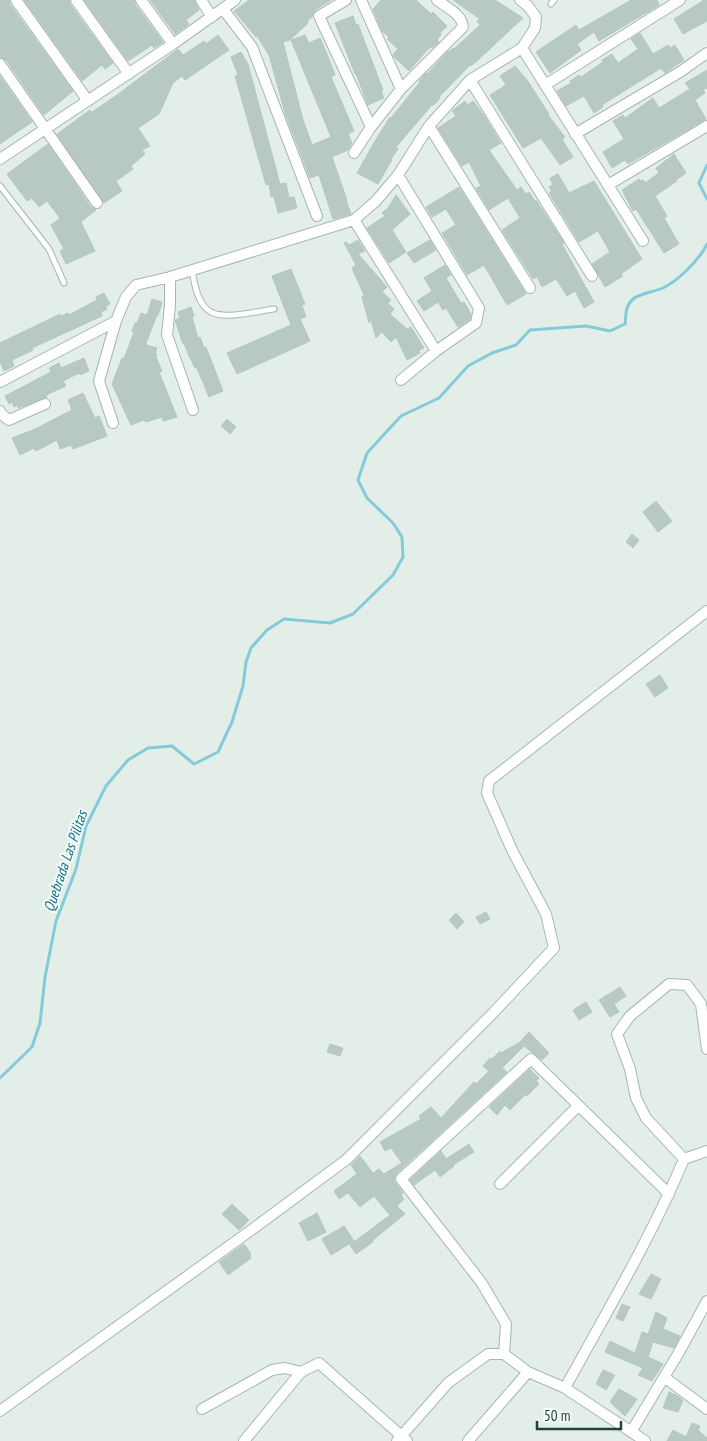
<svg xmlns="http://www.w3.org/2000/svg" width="707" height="1441" font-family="'PT Sans Narrow',sans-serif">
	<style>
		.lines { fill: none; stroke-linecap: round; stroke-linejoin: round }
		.stream { stroke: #84cbd9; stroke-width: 3 }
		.building { fill: #b7c9c2; stroke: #b4c9c0 }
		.lane-casing { stroke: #a5b7b1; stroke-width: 7 }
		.street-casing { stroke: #a5b7b1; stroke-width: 12 }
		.lane { stroke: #fff; stroke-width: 5 }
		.street { stroke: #fff; stroke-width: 10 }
		.labels { text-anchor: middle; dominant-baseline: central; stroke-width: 4; stroke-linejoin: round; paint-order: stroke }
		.water-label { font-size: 15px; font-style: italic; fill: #127186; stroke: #f4faf7 }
	</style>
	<rect width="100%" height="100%" fill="#e3eee9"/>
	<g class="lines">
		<path class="stream" d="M707,165L699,183L707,199
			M0,1078L32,1047L40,1023L45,977L56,921L76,869L86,826L106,786L128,760L148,748L172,746L194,764L218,752L232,722L243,686L246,662L251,648L267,630L284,619L330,623L353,614L393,575L403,557L402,537L393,523L367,498L358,480L367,453L401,416L439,398L468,366L492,353L516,345L530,330L586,326L610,331L625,324C626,315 625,306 633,299C641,293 654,292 663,288C678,281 700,259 707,244"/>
	</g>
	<path class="building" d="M0,0H9L10,4L73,91L44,115L6,60L0,57Z
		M24,0H69L70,4L113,63L105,69L102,65L82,81Z
		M84,0H134L135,4L163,42L154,48L152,45L128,61Z
		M150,0H194L199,10L186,20L189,24L175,34Z
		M249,0H331L315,10L312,17L307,22L308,23L290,40L283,42L303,120L312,145L331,137L291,40L305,35L309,43L320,38L327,54L335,75L331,77L354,131L348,134L352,143L348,150L332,157L347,200H346L351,214L333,219L319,175L310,178L285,113L269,55L257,36L256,37L234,11Z
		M381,0H416L431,14L433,12L447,26L440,33L441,35L437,40L439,42L432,48L431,47L428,49L409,71L394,57L393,54L398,49L387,39L389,37L382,31L373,9Z
		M453,0H495L523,18L478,60L471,66L470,65L439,97L440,98L434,105H432L396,147L398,149L391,159L392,160L378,184L357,173L375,141L390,117L391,118L420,82L419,81L426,73L427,74L448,51L449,52L453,48L454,49L480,25L477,21L480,19Z
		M631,0H657L659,5L599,41L594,32L577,44L581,50L550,73L536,52L576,25L579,30Z
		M704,0H707V21L683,34L674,19Z
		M353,16L356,25L358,24L383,90L381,91L384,98L368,105L356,74H355L335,23Z
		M640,33L653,54L668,45L670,48L675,45L684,60L665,73L661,68L602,105L603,107L594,113L584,96L566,106L557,91L571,83L570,81L579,75L581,77L603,62L602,60L612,54L618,63L638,49L631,39Z
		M218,35L229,50L185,80L182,76L173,83L159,114L138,128L150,146L142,150L145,154L131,166L133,169L116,181L122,191L104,203L57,134L90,110L92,112L117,95L178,49L183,55L204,41L206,44Z
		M241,52L248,64L280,184L286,183L289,198L294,197L297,208L278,213L274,197H271L269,184L266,185L235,76L238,75L231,57Z
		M515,66L527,80L549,114L548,115L565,137L562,139L573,157L560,165L541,138L523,148L490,95L506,85L500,76Z
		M707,70V88L703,90L705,93L695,100L706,119L628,164L625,160L612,168L603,152L624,139L613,121L623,115L625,118L653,98L659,108L690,89L685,83Z
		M0,76L32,122L0,144Z
		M465,101L468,105L473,101L483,114L501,143L489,150L517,190L521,187L526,194L529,192L535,201L536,200L564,243L562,244L594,302L584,308L575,291L567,296L556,279L542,287L537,277L533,279L502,230L520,218L508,198L489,210L476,188L481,186L469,162L462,166L438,128L456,116L452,111Z
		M48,144L91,207L96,210L81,222L95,251L66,264L60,251L64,249L51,225L60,218L47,201L39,207L32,198L27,201L7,174Z
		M674,154L686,173L676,180L677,181L655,196L667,216L664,218L679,244L664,253L636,209L633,211L622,190L639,179L640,181L643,180L645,183L659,173L656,168Z
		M558,174L569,193L594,181L642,259L621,274L623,276L605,287L592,264L610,252L598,231L579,242L549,193L552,191L549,187L553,185L550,178Z
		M459,187L526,294L507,305L484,265L467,275L442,233L456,225L446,209L432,217L426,207Z
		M396,195L410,214L392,230L406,252L389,263L367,228L385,216L382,213L388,208Z
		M358,240L365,251L358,254L387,287L382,292L391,300L388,303L394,309L390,314L407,329L411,327L424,348L419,350L420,353L407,360L396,337L391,342L382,332L376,338L371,320L369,323L362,297L364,295L352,268L356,265L344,243L346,242L349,245Z
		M430,240L436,250L414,263L407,253Z
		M445,265L451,275L446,278L461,303L464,302L471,314L470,319L458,327L446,308L443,310L438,302L424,311L417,301L432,291L424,278Z
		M291,269L305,304L302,305L306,317L300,319L310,341L237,374L227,353L291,325L272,276Z
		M104,293L110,304L106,306L107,309L101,312L102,316L32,348L33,350L12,360L14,366L4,371L0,362V343L60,314L61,316L68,313L69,315L97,300L96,297Z
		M152,299L162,302L158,316L157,315L146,343V345L157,348L155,354H157L156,357L162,371L159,372L177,417L163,421L162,417L146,422L144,420L131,425L112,384L122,358L124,359L134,332L132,331L135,323H137L141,313L147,315Z
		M191,307L194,316L192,317L198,338L200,337L204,348L206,347L223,391L209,397L197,368H195L189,356L184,343L183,344L175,320L180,318L178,312Z
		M84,358L89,371L80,375L79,373L63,381L66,386L46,395L47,397L18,408L17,405L14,407L12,402L9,404L5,396L51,372L49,368L59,363L61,368Z
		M83,393L95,418L99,416L107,436L73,449L71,445L60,449L57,440L36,451L34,448L20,455L12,438L35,429L72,410L68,400Z
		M227,419L236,427L230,434L221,426Z
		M656,501L672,521L658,532L643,512Z
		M632,534L639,540L633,548L626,542Z
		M660,675L668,688L655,697L646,684Z
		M486,912L490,919L480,924L476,917Z
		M456,913L464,922L457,929L449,920Z
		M620,987L626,996L614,1004L619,1012L610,1017L599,1000Z
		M586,1002L592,1012L579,1020L573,1010Z
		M529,1032L549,1053L542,1060L524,1046L502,1068L507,1072L396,1174L394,1181L403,1193L401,1195L404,1199L397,1206L405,1214L372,1241L373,1242L356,1254L350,1245L390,1215L374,1196L360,1207L348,1193L339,1199L334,1191L357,1174L351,1165L360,1156L373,1173L379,1169L384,1174L402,1163L391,1148L385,1151L380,1142L421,1119L419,1116L431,1107L441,1118L474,1082L476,1084L489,1071L483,1066L490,1058L492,1059L500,1051L501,1053L520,1042Z
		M330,1044L343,1048L340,1056L327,1052Z
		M530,1069L539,1078L536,1081L539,1084L527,1096L526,1094L510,1110L505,1105L497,1115L489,1107Z
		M469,1144L474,1152L453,1165L454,1166L440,1177L435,1170L414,1185L410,1180L441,1151L446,1159Z
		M232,1204L249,1220L239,1230L222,1214Z
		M317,1213L326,1232L308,1241L299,1223Z
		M344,1226L354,1241L331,1255L322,1239Z
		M244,1244L251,1254L250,1255L251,1258L228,1275L219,1262Z
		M651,1274L661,1279L651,1299L639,1294Z
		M622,1304L630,1307L623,1321L616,1318Z
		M656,1312L667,1318L663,1329L680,1336L674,1348L653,1342L648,1357L663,1364L652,1381L638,1375L643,1368L605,1352L610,1341L635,1353L642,1332L648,1334Z
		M603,1370L615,1375L606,1390L596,1384Z
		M619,1389L637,1399L625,1416L610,1402Z
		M669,1392L676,1395L683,1400L678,1412L663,1408Z
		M692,1423L700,1426L698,1430L707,1438V1441H667L673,1430L686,1437Z"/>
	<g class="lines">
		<g class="lane-casing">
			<path id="lane" d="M551,4L554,0
				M0,186L49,249L64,283
				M192,270C194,283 198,306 211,312C225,320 258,311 274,309"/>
		</g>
		<g class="street-casing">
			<path id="street" d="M16,0L88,101
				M76,0L129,74
				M141,0L173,44
				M201,0L212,17
				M346,0L319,16L371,127
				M361,0L401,89
				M223,9L252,47L317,216
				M522,48L643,241
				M0,64L97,203
				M470,80L592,276
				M545,85L680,0
				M429,126L530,288
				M575,134L680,72L707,53
				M354,153L371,127L401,89L463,27C462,14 446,7 437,0
				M0,159L173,44L235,0
				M398,175L479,308L476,323L436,351L401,380
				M608,185L707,126
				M354,220L436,351
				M170,277V305L167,335L193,410
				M0,382L116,321
				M0,411L1,414L9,420L45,404
				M113,423L99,381L116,321L126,297L136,285L170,277L354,220L376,201L398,175L429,126L470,80L522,48L535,28L536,17L528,6L520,0
				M684,1159L646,1118L636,1098L630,1069L617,1034L630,1016L669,984L687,985L701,1004L707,1049
				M500,1184L578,1106
				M504,1354L506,1324L481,1282L401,1179L531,1059L669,1194
				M664,1377L707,1409
				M565,1388C606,1313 651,1238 684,1159L707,1151
				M202,1409L272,1370L285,1368L301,1372
				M0,1411L250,1231L346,1160L494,1012L554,948L546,914L512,850L487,793L489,781L707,611
				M631,1432L678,1354L707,1301
				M244,1441L301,1372L319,1363L407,1441
				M397,1441L448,1383L488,1354H504L528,1372L565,1388L645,1441
				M468,1441L528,1372"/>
		</g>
		<use href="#lane" class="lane"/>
		<use href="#street" class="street"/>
	</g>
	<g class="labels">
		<g class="water-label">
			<text transform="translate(65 861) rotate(-71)">Quebrada Las Pilitas</text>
		</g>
	</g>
	<path d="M537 1421v8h84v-8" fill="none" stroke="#204239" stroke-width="2.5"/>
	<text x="544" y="1421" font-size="15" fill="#204239" stroke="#f4faf7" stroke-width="4" paint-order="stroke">50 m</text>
</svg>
